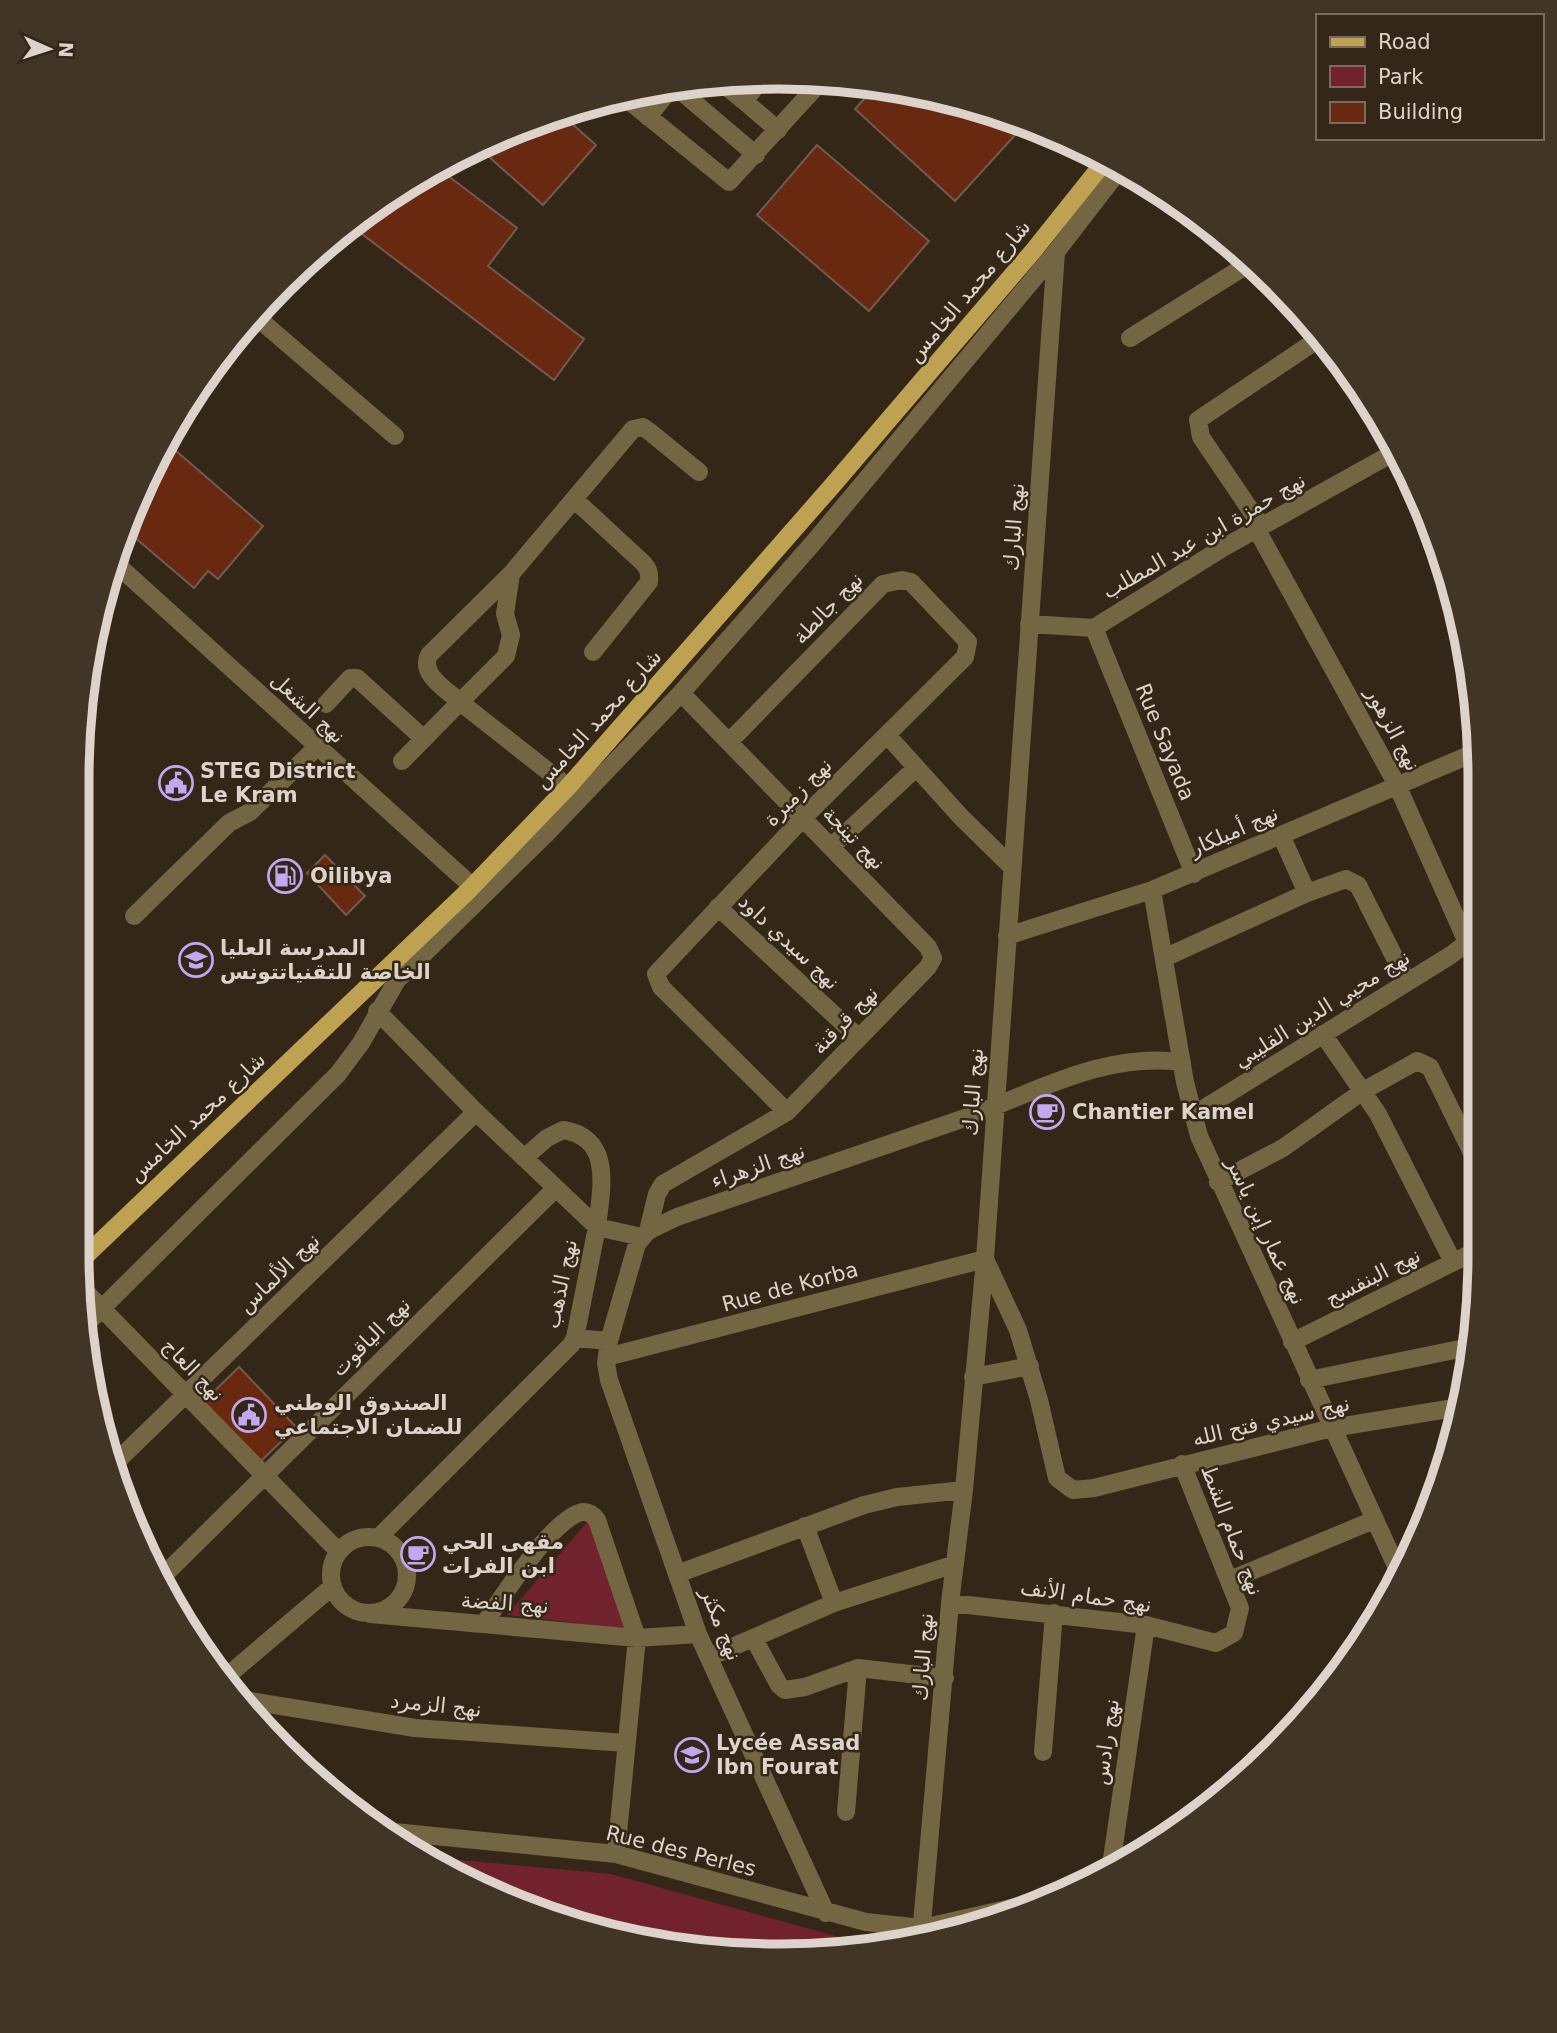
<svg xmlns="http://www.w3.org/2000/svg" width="1557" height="2033" font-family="'DejaVu Sans',Cairo,sans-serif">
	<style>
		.green { fill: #72222d }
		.building { fill: #692910; stroke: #715a51; stroke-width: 2 }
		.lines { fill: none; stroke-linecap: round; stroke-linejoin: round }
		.minor { stroke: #746642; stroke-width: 18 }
		.major { stroke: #bea252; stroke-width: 18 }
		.labels { text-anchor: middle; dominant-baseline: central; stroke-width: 5; stroke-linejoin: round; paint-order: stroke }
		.street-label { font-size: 21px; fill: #ddd3ca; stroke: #352718 }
		.poi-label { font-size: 21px; font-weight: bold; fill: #ddd3ca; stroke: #352718; text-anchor: start }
		.rim { fill: none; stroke: #ddd3ca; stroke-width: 9 }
	</style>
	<rect width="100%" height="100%" fill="#352718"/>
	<path class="green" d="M589,1520L626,1629L507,1615Z
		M425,1857L611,1874L839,1937L873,1941L875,1944L824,1955L641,1942L468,1883Z"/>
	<path class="building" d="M875,87L915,90L1025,124L955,201L855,109Z
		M562,115L596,145L543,205L478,147L510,131Z
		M817,145L929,241L869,311L757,215Z
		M439,169L517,228L488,266L584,339L554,380L358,231L388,195Z
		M175,450L263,526L218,579L208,571L194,588L126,530L141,489Z
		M325,855L365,896L346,915L307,873Z
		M239,1367L296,1427L258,1464L203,1402Z"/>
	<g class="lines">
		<path class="minor" d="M722,83L744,101L762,79
			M676,87L756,155
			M623,96L729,182L816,87L818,81
			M744,101L778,130
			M648,117L671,88
			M254,315L395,436
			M1130,338L1250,263
			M575,500L640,560C648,567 650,572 649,582L593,652
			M1262,527L1201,437L1198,420L1320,338
			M1257,530L1397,785L1474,958
			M114,562L473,887
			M1029,624L1094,628L1221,549L1393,453
			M1094,628L1194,874
			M326,704L350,678H357L424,739
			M887,735L961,817L1012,867
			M730,741L883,584L902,580L911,582L968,642L965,657L803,818L656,974L661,987L787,1112
			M402,761L460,702C447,690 419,674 429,655L511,574
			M568,787L460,702L506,656L511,635L505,614L511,574L633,429L643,427L650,432L699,472
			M1281,835L1307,893
			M831,847L916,768
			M1152,890L1185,1082L1199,1136L1398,1570
			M718,907L859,1038
			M134,916L229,823L250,812L317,747
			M1007,936L1152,890L1474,753
			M1164,958L1307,893L1346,879L1358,885L1407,982
			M377,1011L476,1112L597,1227L575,1338L571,1345L379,1537
			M1323,1034L1378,1114L1453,1262
			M1192,1116L1451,955L1474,937
			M524,1158L547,1138L563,1130C614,1138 601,1190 597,1227L642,1237
			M1218,1182L1283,1148L1363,1091L1417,1061L1430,1067L1474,1157
			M648,1231L657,1194L663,1184L787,1112L928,967L933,958L928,947L681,693
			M81,1287L339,1552
			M86,1324L338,1074L361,1043L397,980L546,834L681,693L814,542L1056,252L1120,169
			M575,1338L609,1341
			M1292,1342L1474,1252
			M607,1357L985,1259L1018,1330L1039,1400L1057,1478L1073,1490L1094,1488L1332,1428L1460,1407
			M973,1377L1030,1366
			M1309,1380L1474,1346
			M113,1465L476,1112
			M805,1526L834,1603
			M331 1575a38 38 0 1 1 76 0a38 38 0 1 1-76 0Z
			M677,1574L864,1505L897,1497L964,1490
			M160,1579L555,1189
			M1230,1580L1374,1520
			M950,1603L1146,1625L1216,1643L1234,1633L1240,1608L1182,1464
			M370,1614L637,1638L698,1634
			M484,1624C499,1601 557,1512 584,1512C590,1512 594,1516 597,1520L637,1638L616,1854
			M754,1639L779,1685L785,1690L805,1687L858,1668L945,1678
			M709,1657L834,1603L955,1564
			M226,1677L333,1586
			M244,1700L415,1728L626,1743
			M1043,1752L1054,1613
			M846,1812L858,1668
			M384,1831L616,1854L866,1922L922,1928L1038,1902
			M1111,1866L1146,1625
			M826,1913L698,1634L609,1380L606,1363L609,1341L637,1244L648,1231L677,1217C771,1185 865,1153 959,1120C1034,1094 1099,1052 1182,1062
			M921,1935L950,1603L964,1490L985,1259L1056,252"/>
		<path class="major" d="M78,1263L467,892L568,787L832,486L1034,250L1105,161"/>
	</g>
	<defs>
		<g id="civic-ring" transform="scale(1.75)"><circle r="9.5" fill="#352718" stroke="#c4a7f1" stroke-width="1.5"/><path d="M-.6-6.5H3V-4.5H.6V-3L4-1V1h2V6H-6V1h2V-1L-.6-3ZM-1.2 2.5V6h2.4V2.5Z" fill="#c4a7f1"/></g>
		<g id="fuel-ring" transform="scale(1.75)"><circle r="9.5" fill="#352718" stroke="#c4a7f1" stroke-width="1.5"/><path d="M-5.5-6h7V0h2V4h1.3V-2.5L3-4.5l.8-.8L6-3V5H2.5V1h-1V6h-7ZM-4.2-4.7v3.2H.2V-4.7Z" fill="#c4a7f1"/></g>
		<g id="university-ring" transform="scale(1.75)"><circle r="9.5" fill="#352718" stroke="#c4a7f1" stroke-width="1.5"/><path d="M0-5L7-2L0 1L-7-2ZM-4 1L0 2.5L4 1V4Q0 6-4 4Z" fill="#c4a7f1"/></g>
		<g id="cafe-ring" transform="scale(1.75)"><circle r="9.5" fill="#352718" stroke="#c4a7f1" stroke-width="1.5"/><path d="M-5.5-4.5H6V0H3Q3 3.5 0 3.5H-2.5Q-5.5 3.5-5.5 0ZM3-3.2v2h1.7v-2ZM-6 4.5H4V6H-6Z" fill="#c4a7f1"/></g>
		<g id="school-ring" transform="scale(1.75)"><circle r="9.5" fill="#352718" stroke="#c4a7f1" stroke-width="1.5"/><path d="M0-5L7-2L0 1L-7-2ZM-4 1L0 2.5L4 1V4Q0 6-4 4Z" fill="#c4a7f1"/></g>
	</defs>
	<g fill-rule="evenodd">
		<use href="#civic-ring" x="176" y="783"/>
		<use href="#fuel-ring" x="285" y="876"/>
		<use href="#university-ring" x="196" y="960"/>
		<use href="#cafe-ring" x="1047" y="1112"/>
		<use href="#civic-ring" x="249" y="1415"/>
		<use href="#cafe-ring" x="418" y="1554"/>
		<use href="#school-ring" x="692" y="1755"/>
	</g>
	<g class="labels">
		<g class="street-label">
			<text transform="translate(969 291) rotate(-50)">شارع محمد الخامس</text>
			<text transform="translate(1014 527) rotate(-86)">نهج البارك</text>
			<text transform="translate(1204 536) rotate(-30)">نهج حمزة ابن عبد المطلب</text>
			<text transform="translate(828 608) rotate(-46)">نهج جالطة</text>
			<text transform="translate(308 708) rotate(43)">نهج الشغل</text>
			<text transform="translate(598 719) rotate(-48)">شارع محمد الخامس</text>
			<text transform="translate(1393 729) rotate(62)">نهج الزهور</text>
			<text transform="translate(1165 742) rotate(68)">Rue Sayada</text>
			<text transform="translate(798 792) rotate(-45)">نهج زمبرة</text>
			<text transform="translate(1234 831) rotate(-24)">نهج أميلكار</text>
			<text transform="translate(854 838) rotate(46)">نهج تينجة</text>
			<text transform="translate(789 942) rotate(43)">نهج سيدي داود</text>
			<text transform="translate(1322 1009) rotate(-32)">نهج محيي الدين القليبي</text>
			<text transform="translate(845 1020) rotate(-46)">نهج قرقنة</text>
			<text transform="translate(973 1092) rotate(-86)">نهج البارك</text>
			<text transform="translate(197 1117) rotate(-43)">شارع محمد الخامس</text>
			<text transform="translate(758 1166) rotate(-19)">نهج الزهراء</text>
			<text transform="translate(1266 1231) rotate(65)">نهج عمار إبن ياسر</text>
			<text transform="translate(279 1273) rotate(-44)">نهج الألماس</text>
			<text transform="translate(1373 1277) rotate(-27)">نهج البنفسج</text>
			<text transform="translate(561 1284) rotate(-78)">نهج الذهب</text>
			<text transform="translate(790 1287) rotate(-15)">Rue de Korba</text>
			<text transform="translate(371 1337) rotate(-45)">نهج الياقوت</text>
			<text transform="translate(193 1370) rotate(46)">نهج العاج</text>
			<text transform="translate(1271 1421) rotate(-13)">نهج سيدي فتح الله</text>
			<text transform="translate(1232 1530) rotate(69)">نهج حمام الشط</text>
			<text transform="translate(1086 1596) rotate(8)">نهج حمام الأنف</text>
			<text transform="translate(505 1603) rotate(4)">نهج الفضة</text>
			<text transform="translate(721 1624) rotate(68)">نهج مكثر</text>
			<text transform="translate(923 1657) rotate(-86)">نهج البارك</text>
			<text transform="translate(436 1705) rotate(6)">نهج الزمرد</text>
			<text transform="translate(1106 1742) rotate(-82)">نهج رادس</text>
			<text transform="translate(681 1851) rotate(14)">Rue des Perles</text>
		</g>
		<g class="poi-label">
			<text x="200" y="771">STEG District<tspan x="200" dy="24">Le Kram</tspan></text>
			<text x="310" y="876">Oilibya</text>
			<text x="220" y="948">المدرسة العليا<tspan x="220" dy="24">الخاصة للتقنياتتونس</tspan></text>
			<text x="1072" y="1112">Chantier Kamel</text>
			<text x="274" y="1403">الصندوق الوطني<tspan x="274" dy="24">للضمان الاجتماعي</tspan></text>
			<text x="442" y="1542">مقهى الحي<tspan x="442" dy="24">ابن الفرات</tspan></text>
			<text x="716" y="1743">Lycée Assad<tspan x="716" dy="24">Ibn Fourat</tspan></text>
		</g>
	</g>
	<path d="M0 0H1557V2033H0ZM778 89H779A689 689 0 0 1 1468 778V1255A689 689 0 0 1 779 1944H778A689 689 0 0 1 89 1255V778A689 689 0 0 1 778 89Z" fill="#423526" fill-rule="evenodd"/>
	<path class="rim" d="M778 89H779A689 689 0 0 1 1468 778V1255A689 689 0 0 1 779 1944H778A689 689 0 0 1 89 1255V778A689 689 0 0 1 778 89Z"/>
	<rect x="1316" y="14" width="228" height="126" fill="#352718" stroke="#786c5f" stroke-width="2"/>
	<rect x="1330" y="37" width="35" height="10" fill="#bea252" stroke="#786c5f" stroke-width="2"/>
	<text x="1378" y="49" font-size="21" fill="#ddd3ca">Road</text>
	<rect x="1330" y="66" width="35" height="21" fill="#72222d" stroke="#786c5f" stroke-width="2"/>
	<text x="1378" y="84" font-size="21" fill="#ddd3ca">Park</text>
	<rect x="1330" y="102" width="35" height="21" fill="#692910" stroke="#786c5f" stroke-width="2"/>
	<text x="1378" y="119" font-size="21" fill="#ddd3ca">Building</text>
	<g transform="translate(49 49) rotate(93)" stroke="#352718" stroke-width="5" paint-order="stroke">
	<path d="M0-5L12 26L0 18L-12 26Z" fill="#ddd3ca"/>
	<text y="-10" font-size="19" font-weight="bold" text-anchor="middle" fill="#ddd3ca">N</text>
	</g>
</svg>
